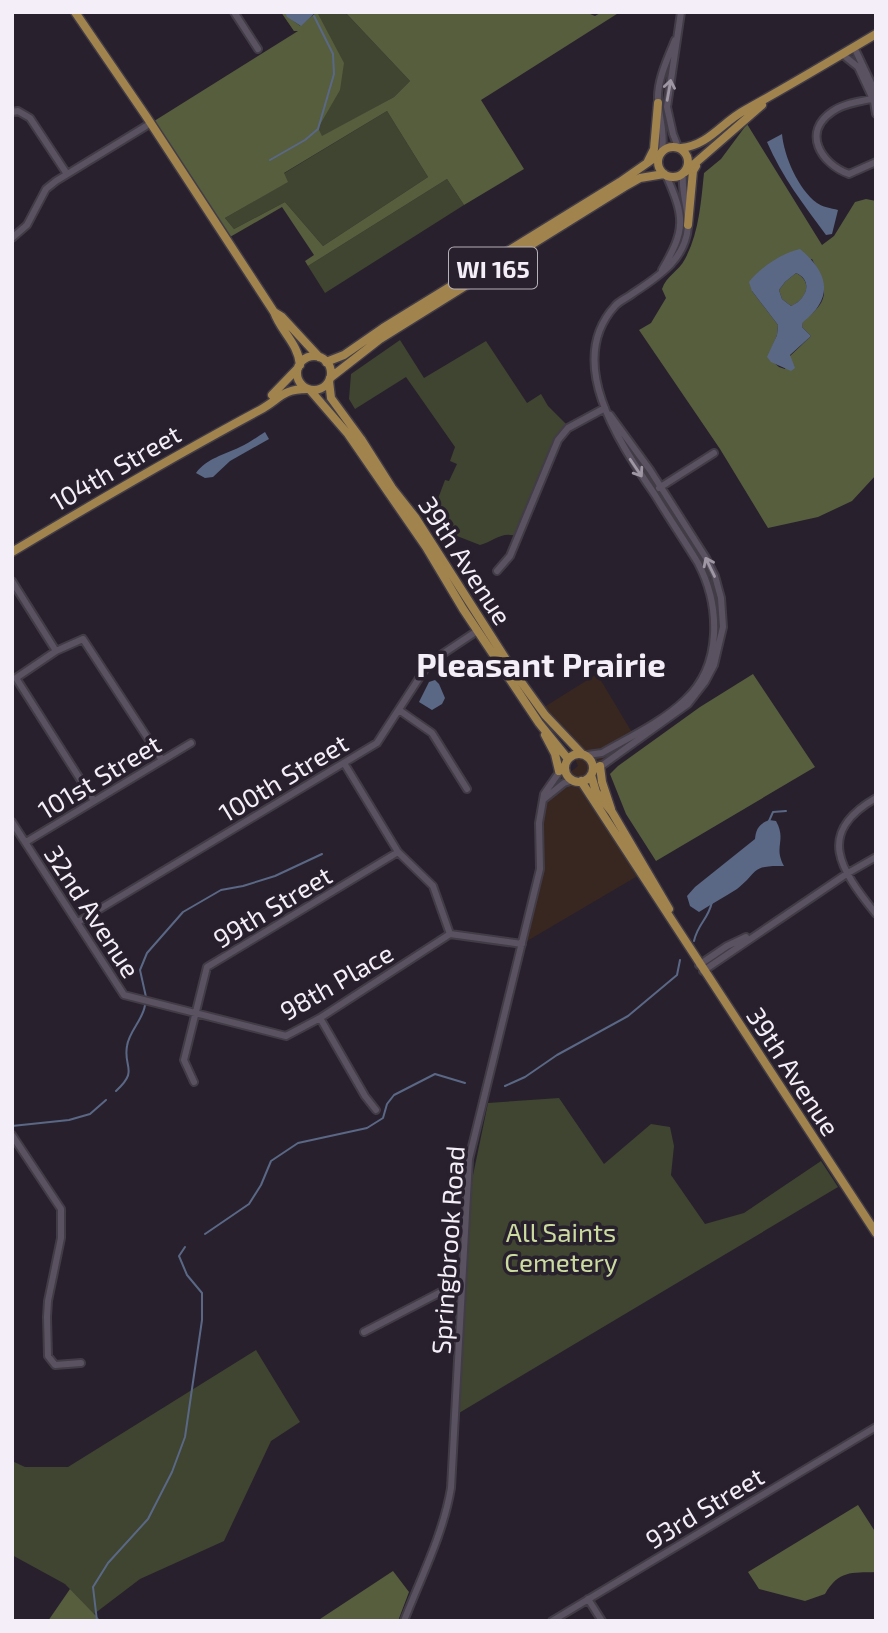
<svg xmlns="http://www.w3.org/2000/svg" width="888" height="1633" font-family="'Exo 2',sans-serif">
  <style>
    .commercial { fill: #382620 }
    .green { fill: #3f4530 }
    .forest { fill: #565e3e; fill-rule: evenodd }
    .water { fill: #5a6886; fill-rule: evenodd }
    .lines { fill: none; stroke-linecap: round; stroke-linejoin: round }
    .stream { stroke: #5a6886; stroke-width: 2 }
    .minor-casing { stroke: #423c47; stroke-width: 10 }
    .major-casing { stroke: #423c47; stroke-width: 11 }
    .minor { stroke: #5a5260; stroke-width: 6 }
    .major { stroke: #a0834d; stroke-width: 8 }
    .oneway { stroke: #9f98a4 }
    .labels { text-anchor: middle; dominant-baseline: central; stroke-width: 7; stroke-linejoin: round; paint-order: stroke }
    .shield { fill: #28202d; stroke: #b6b0ba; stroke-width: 2 }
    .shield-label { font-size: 24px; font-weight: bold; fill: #f3eef7 }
    .street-label { font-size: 26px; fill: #f3eef7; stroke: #28202d }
    .park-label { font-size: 26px; fill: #cbdba0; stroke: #28202d }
    .district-label { font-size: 33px; font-weight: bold; fill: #f3eef7; stroke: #28202d }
  </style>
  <rect width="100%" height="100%" fill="#28202d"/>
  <!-- commercial -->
  <path class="commercial" d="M597 674 633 734 589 774 588 784 597 808 641 874 522 944 537 886 540 813 556 783 578 766 571 750 552 730 541 709Z"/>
  <!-- green -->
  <path class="green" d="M281 12H285L288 17 314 16 316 12H345L410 81 394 97 313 142 301 30 294 31Z
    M387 111 428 177 323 246 285 202 234 229 225 218 287 182 283 174Z
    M447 179 464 205 325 293 308 266Z
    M400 340 424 378 486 341 527 403 541 394 548 406 569 427 562 433 518 537C503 530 494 541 480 545L457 536 442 539 432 523 433 512 445 480 449 481 457 464 450 461 455 447 406 377 355 409 349 399 351 374Z
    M559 1098 604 1164 651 1124 670 1127 674 1146 671 1175 705 1224 744 1213 821 1161 838 1187 459 1413 472 1180 488 1103Z
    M256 1350 300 1422 271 1441 224 1541 140 1579 94 1614 65 1584 12 1555V1461L25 1467H68Z"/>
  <!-- forest -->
  <path class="forest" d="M281 12H285L288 17 300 26 317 12 344 63 340 90 318 128 322 136 394 97 410 81 345 12H585L595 16 602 12H620L481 100 524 169 464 205 447 179 308 266 305 261 314 255 282 207 230 237 151 123 298 31H294ZM387 111 428 177 323 246 285 202 234 229 225 218 288 182 284 173Z
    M747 124 822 245 834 236 855 202 866 199 876 201V475L852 501 818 517 768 528 720 449 639 330 651 323 666 298 662 289C666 276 679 271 685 259 699 233 701 202 704 173L721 159ZM812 259C827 289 832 299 803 321L802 327 811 336 790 356 785 369 779 367 768 357 777 335 778 325 752 291Z
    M796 273C814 282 806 300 791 306L782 299 779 290 785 282Z
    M753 674 815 767 656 861 626 814 610 774 618 766 700 707Z
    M858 1505 876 1533V1572C851 1573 839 1570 825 1594L805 1601 759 1589 748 1572Z
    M393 1571 409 1592 398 1621H317Z
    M70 1589 101 1621H48Z"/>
  <!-- water -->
  <path class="water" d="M285 12H316L301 26 287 17Z
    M782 134C784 156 798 189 817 203 822 207 831 208 838 210L832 234 826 235C804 205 782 177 767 142Z
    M800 249C829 273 834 298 803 322L802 327 811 336 790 355 795 368 791 371 771 362 767 357 777 335 778 325 752 291 749 282C761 267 782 253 800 249ZM796 273C814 281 806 300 791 306L782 299 779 290 785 282Z
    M265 432 269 439 230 461 213 477 205 478 196 473C207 458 224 455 240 447 249 443 257 437 265 432Z
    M435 680 439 684 445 698 442 704 432 710 419 702 429 682Z
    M769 820 776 821C787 841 773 846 784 866 750 865 759 872 737 889 725 897 711 904 699 912L690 906 687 896 695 887 755 839C756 829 759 824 769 820Z"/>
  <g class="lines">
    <!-- stream -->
    <path class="stream" d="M270 160 305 140 318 129 334 74 333 54 314 16
      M769 821 773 812 786 811
      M694 941C698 923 708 920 712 902
      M146 997 140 970 147 953 183 912 221 890 243 886 275 876 322 854
      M505 1086 525 1077 557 1055 628 1016 677 975 680 960
      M116 1091C139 1070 123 1068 127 1046 129 1031 143 1020 145 1005
      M12 1126 69 1120 90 1114 106 1100
      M205 1234 249 1204 261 1185 271 1161 298 1143 367 1128 383 1118 387 1104 394 1095 435 1074 465 1083
      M97 1621 93 1587 108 1563 148 1519 172 1472 185 1437 202 1320V1293L187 1275 179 1256 185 1247"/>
    <!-- minor casing -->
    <g class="minor-casing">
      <path id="minor" d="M234 12 258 49
        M854 47 871 83 876 114
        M842 54 858 67 872 97
        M876 98C862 101 845 103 833 111 801 132 821 164 849 174L876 162
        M12 112 18 111 30 118 67 174
        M678 147 673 134 667 107 681 12
        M662 150C665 132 659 118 658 100 657 80 668 58 675 40
        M12 238 27 225 46 189 56 181 151 123
        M662 270C686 229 685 218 666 175
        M659 488 714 453
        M497 571 510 556 558 440 568 428 605 408
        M12 581 56 651
        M399 710 432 733 467 789
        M587 755 602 753C630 737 662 722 685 700 723 665 720 605 698 563 684 540 669 518 655 495 622 446 563 363 615 306 619 301 627 298 632 294 657 277 685 261 688 227 689 210 681 192 683 174
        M344 763 398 852 433 886 450 934 522 944
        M593 772 688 704 705 682 714 665 723 627 721 598 715 576 706 558 650 470 610 415
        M876 798C815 833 840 869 876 914
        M544 799 564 783 573 780
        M94 801 16 678 56 651 83 639 162 760
        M12 822 124 995 286 1036 320 1018 450 934
        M26 842 191 743
        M78 922 377 743 429 663 477 631
        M699 965 727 946 746 937
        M703 971 848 873 876 857
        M320 1018 365 1096 376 1110
        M194 1082 184 1060 207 967 398 852
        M12 1135 61 1209V1238L48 1301 47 1317 48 1356 55 1365 81 1363
        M364 1332 441 1292 462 1289
        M588 1599 602 1621
        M404 1621C421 1577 443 1535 451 1488L469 1159 540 869 539 823 544 794 567 761
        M552 1621 876 1427"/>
    </g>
    <!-- major casing -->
    <g class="major-casing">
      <path id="major" d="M75 12 146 116 274 312C281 332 298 343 300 365
        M658 162a15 15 0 1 1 30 0a15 15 0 1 1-30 0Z
        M681 148C709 145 721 123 745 110 789 86 832 60 876 34
        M648 161 654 149 658 103
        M685 172 762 105
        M688 225 693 171 696 166
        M274 312 282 317 319 357
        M297 373a17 17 0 1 1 34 0a17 17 0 1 1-34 0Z
        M326 362 344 355 383 328 620 182 660 154
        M330 378 380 339 624 187 640 178 664 174
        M329 381 331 398 361 439 392 488 415 517 514 672 545 715 582 754
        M310 390 348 434 426 547 463 609 539 723 568 759
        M272 395 298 368
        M12 552C94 503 176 455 260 410 280 399 282 389 307 389
        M545 735 555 754 559 771
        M565 768a14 14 0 1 1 28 0a14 14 0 1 1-28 0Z
        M600 766 602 782 611 809
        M591 775 596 792 612 812 669 909
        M581 781 876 1233"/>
    </g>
    <!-- minor -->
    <use href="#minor" class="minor"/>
    <!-- major -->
    <use href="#major" class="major"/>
  </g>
  <!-- one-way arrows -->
  <defs><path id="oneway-shaft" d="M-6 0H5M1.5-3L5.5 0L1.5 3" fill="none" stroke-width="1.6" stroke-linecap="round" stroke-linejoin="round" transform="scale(1.75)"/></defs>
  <g class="oneway">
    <use href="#oneway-shaft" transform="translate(669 90) rotate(-80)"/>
    <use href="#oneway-shaft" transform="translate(636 468) rotate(56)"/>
    <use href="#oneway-shaft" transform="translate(710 567) rotate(-116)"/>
  </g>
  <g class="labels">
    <!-- shield labels -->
    <rect class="shield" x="449" y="247.5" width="88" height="41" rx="5"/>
    <g class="shield-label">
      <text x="493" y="268">WI 165</text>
    </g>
    <!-- street labels -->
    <g class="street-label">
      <text transform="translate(115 467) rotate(-30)">104th Street</text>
      <text transform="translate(466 560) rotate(57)">39th Avenue</text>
      <text transform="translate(99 776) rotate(-31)">101st Street</text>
      <text transform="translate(283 777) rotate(-31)">100th Street</text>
      <text transform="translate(272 906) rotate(-31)">99th Street</text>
      <text transform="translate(93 911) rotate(57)">32nd Avenue</text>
      <text transform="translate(336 981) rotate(-30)">98th Place</text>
      <text transform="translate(794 1071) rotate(57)">39th Avenue</text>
      <text transform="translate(447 1250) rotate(-86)">Springbrook Road</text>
      <text transform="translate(704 1507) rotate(-31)">93rd Street</text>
    </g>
    <!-- park labels -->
    <g class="park-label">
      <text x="561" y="1231">All Saints<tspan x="561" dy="30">Cemetery</tspan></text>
    </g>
    <!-- district labels -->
    <g class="district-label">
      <text x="541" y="664">Pleasant Prairie</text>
    </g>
  </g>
  <!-- border -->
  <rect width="888" height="1633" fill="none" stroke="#f3eef7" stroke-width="28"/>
</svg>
